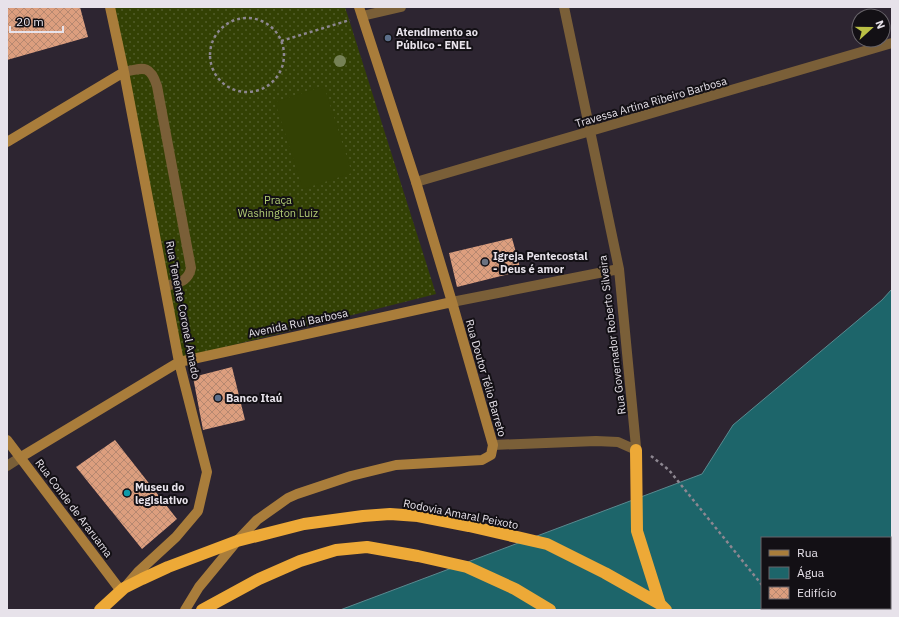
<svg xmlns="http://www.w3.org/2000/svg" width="899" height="617" font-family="'IBM Plex Sans',sans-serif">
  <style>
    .grass { fill: url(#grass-dots) }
    .garden { fill: #334104 }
    .water { fill: #1d656a; stroke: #5a8a90; fill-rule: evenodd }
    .building { fill: url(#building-cross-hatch) }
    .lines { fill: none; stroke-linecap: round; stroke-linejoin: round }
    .path { stroke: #8d8791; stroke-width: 2.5; stroke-dasharray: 3 3; stroke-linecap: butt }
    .lane { stroke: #7a5f38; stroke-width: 10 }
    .street { stroke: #7a5f38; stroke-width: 10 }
    .secondary { stroke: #a97d3b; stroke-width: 10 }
    .highway { stroke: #eda937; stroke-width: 12 }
    .tree { fill: #768156 }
    .service-dot { fill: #5c6f8a; stroke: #131015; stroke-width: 1.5 }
    .worship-dot { fill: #6b7280; stroke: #131015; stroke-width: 1.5 }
    .culture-dot { fill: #0f9aa8; stroke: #131015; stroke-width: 1.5 }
    .labels { text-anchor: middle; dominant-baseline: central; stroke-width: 4; stroke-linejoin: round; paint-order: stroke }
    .poi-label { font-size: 11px; font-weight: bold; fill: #e7e2ea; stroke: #131015; text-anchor: start }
    .street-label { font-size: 11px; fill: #e7e2ea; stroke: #131015 }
    .park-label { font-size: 11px; fill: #b2cc75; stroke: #131015 }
  </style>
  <defs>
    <pattern id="grass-dots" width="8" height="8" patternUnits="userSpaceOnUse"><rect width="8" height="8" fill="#334104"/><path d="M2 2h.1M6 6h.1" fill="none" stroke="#515c29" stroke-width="1.8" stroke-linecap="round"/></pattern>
    <pattern id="building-cross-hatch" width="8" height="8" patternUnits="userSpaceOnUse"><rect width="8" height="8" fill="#dc9e7e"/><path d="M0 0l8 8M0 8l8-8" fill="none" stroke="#b68870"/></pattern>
  </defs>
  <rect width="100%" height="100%" fill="#2d2531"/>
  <!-- grass -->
  <path class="grass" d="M112 7H345L436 294 182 358Z"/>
  <!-- garden -->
  <path class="garden" d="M324 86 352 173 303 189 275 102Z"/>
  <!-- water -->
  <path class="water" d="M892 289V610H340L702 474 733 425 882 300ZM762 538H890V608H762Z"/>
  <!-- building -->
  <path class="building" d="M7 7H80L88 37 7 60Z
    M512 238 521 271 457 287 449 253Z
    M232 367 245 420 203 430 193 377Z
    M115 440 177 519 142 549 76 467Z"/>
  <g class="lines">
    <!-- path -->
    <path class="path" d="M210 55a37 37 0 1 1 74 0a37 37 0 1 1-74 0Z
      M281 41 350 20
      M651 456 669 470 762 585
      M780 608 782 610"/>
    <!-- lane -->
    <path class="lane" d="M124 72C143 68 150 64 157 86L191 268C188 282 179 282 166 286"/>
    <!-- street -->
    <path class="street" d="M362 16 401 7
      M416 182 892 43
      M452 302 619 269
      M493 445 596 441 618 442 636 450V447L619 269 564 7
      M7 466 21 457"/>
    <!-- secondary -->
    <path class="secondary" d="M110 7 124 72 179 362 207 472 198 511 176 537 138 572 126 586
      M7 142 124 72
      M7 440 121 591
      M21 457 179 362 452 302
      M185 610 199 587 237 541 257 520 288 498 297 494 351 476 396 465 482 460 491 455 493 445 452 302 416 182 359 7"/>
    <!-- highway -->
    <path class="highway" d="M636 450 637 531 660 604
      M100 610 124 588 142 579 168 567 237 541 304 524 363 516 390 514 418 516 469 526 547 544 605 573 660 604 666 610
      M202 610 259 579 300 561 336 550 367 547 418 556 467 567 515 589 550 610"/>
  </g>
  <!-- trees -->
  <circle class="tree" cx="340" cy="61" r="6"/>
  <!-- markers -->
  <g class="service-dot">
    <circle cx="388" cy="38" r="4"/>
    <circle cx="218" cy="398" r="4"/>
  </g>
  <circle class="worship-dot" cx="485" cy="262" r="4"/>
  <circle class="culture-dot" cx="127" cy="493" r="4"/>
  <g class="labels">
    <!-- poi labels -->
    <g class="poi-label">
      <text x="396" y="32">Atendimento ao<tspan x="396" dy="13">Público - ENEL</tspan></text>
      <text x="493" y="256">Igreja Pentecostal<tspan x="493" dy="13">- Deus é amor</tspan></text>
      <text x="226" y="398">Banco Itaú</text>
      <text x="135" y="487">Museu do<tspan x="135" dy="13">legislativo</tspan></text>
    </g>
    <!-- street labels -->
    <g class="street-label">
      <text transform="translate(651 102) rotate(-16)">Travessa Artina Ribeiro Barbosa</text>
      <text transform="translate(183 310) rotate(79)">Rua Tenente Coronel Amado</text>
      <text transform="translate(298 323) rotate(-12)">Avenida Rui Barbosa</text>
      <text transform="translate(612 335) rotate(-97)">Rua Governador Roberto Silveira</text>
      <text transform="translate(486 378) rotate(74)">Rua Doutor Télio Barreto</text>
      <text transform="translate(74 508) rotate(53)">Rua Conde de Araruama</text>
      <text transform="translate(461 514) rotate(11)">Rodovia Amaral Peixoto</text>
    </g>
    <!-- park labels -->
    <g class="park-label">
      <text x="278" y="200">Praça<tspan x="278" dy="13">Washington Luiz</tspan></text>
    </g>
  </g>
  <!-- border -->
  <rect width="899" height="617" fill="none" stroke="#e7e2ea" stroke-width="16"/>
  <!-- legend -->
  <rect x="761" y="537" width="130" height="72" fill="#131015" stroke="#68646a"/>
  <rect x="769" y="550" width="20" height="6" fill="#a97d3b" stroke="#68646a"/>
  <text x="797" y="557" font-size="12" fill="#e7e2ea">Rua</text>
  <rect x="769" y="567" width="20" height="12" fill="#1d656a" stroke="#68646a"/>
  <text x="797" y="577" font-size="12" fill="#e7e2ea">Água</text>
  <rect x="769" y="587" width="20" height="12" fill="url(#building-cross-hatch)" stroke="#68646a"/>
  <text x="797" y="597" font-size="12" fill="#e7e2ea">Edifício</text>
  <!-- north arrow -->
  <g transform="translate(871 28) rotate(69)"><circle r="19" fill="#131015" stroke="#68646a"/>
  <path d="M0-3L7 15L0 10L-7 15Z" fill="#bbc045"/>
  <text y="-6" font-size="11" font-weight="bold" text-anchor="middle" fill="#e7e2ea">N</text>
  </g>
  <!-- scale -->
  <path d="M10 26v6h53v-6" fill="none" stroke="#e7e2ea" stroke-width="2"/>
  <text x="16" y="26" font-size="12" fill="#e7e2ea" stroke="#131015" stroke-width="3" paint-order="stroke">20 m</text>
</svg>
